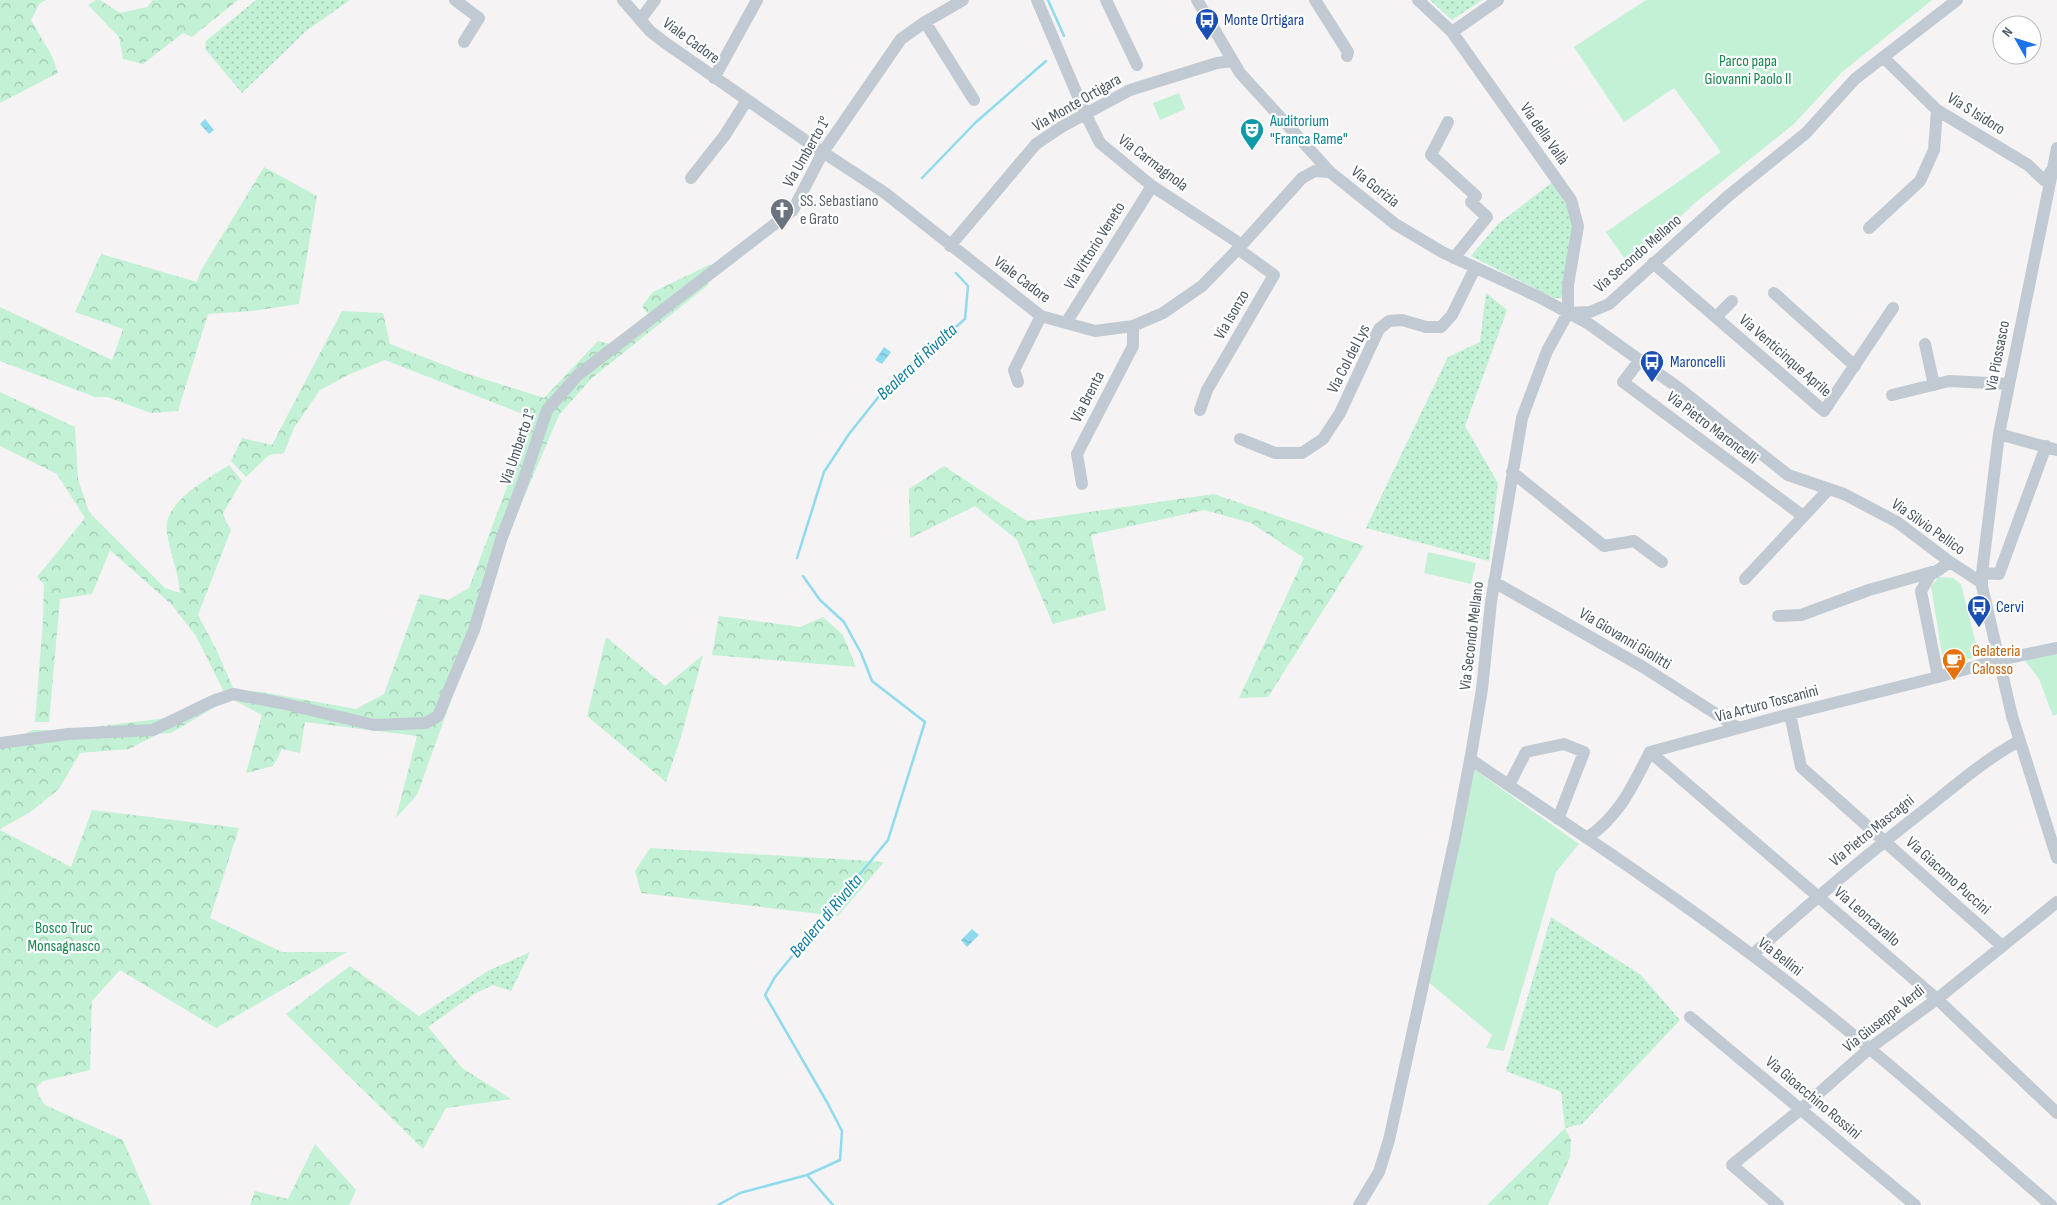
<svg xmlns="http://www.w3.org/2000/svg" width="2057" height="1205" font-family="'Sofia Sans Condensed',sans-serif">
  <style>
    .grass { fill: url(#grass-dots) }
    .forest { fill: url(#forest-crowns) }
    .park { fill: #c3f1d5 }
    .water { fill: url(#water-ripples) }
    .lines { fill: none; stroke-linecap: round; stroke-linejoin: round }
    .stream { stroke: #90daee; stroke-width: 2.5 }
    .minor { stroke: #c1cad2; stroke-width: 12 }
    .labels { text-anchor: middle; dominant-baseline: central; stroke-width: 4.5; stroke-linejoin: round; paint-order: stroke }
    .transit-label { font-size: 16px; fill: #164399; stroke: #fff; text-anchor: start }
    .street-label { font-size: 16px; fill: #4a5661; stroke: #fff }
    .park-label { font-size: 16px; fill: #17864f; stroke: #fff }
    .culture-label { font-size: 16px; fill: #0d838f; stroke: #fff; text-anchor: start }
    .worship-label { font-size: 16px; fill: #5b616d; stroke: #fff; text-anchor: start }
    .food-label { font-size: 16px; fill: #c56008; stroke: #fff; text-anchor: start }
    .water-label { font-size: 18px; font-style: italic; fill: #0c7c9b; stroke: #fff }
  </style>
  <defs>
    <pattern id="grass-dots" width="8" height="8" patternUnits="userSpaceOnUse" patternTransform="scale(1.25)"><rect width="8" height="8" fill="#c3f1d5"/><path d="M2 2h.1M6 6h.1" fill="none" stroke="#a0c6b0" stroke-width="1.8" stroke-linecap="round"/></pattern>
    <pattern id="forest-crowns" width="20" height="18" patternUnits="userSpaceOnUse" patternTransform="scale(1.25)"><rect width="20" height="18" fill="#c3f1d5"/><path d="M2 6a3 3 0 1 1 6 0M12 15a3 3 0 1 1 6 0" fill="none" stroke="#a0c6b0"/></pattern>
    <pattern id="water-ripples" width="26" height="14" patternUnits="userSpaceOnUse" patternTransform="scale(1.25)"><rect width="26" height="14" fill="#90daee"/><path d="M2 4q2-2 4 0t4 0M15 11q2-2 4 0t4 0" fill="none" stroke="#78b4c4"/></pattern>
  </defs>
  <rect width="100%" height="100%" fill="#f5f3f3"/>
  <!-- grass -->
  <path class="grass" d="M256 0H350L306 31 242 93 205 49 206 41Z
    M1430 0H1482L1452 20Z
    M1554 181 1569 203 1575 225 1563 298H1554L1471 256 1498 224Z
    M1486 293 1507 310 1465 426 1498 483 1489 561 1366 528 1448 357 1480 342Z
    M1551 917 1641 975 1680 1020 1582 1124 1565 1128 1561 1092 1506 1071Z
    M530 952 511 991 493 985 474 994 428 1027 419 1016 488 971Z"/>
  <!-- forest -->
  <path class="forest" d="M0 0H46L40 3 31 20 52 56 58 73 0 103Z
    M96 0H100L120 13 147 7 153 0H238L192 37 183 33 143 64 123 59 119 37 88 5Z
    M264 167 317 196 299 304 252 311 208 314 178 411 151 413 107 397H95L0 361V307L112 360 123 329 75 312 101 254 197 282 200 272Z
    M711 264 708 285 592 378 559 415 505 542 479 623 417 795 396 818 417 736 305 722 300 753 282 749 273 766 246 773 262 715 226 696 196 636 172 605 110 550 92 594 60 599 49 722H35L43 620 44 584 37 577 85 518 57 474 0 446V392L75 427 78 479 89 512 165 588 180 593C179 574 170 553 167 533 161 503 208 479 229 465L242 481 223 513 226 522 231 530 198 615 216 649 234 690 262 692 356 709 384 694 420 594 448 600 469 588 533 418 385 360 350 374 320 390 294 428 284 453 269 455 246 477 231 461 242 438 272 445 342 311 383 313 390 344 465 373 544 398 598 341 614 345 648 314 642 306 653 292Z
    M944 466 1027 521 1214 494 1364 546 1268 697 1239 698 1304 558 1251 523 1204 510 1091 535 1106 610 1053 624 1017 540 975 506 910 538 909 489Z
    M719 616 800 627 823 617 843 635 856 667 712 655Z
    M606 637 665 686 703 655 681 737 666 782 587 716Z
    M215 693 222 703 171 733 158 734 129 749 80 753 59 789 29 813 0 829V741L15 738 33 730H69L166 718Z
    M92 810 239 828 210 918 282 952H347L216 1028 120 970 92 1001 90 1070 43 1081 37 1087 39 1096 45 1105 123 1140 151 1205H0V830L71 867Z
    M650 848 855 860 884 862 838 916 641 893 635 871Z
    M350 966 419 1016 462 1068 511 1099 446 1108 423 1149 286 1014Z
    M1565 1128 1571 1140 1570 1157 1548 1205H1487Z
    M315 1144 356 1190 349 1205H250L255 1191 288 1199Z"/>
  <!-- park -->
  <path class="park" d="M1646 0H1932L1842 72 1794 124 1696 202 1629 265 1606 232 1721 152 1674 88 1624 122 1574 47Z
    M1179 93 1185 109 1160 120 1153 103Z
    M1428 552 1476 563 1471 584 1424 573Z
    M1939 577 1953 578 1961 584 1979 656 1944 667 1931 586Z
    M2057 651V714L2053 716 2039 679 2026 662 2027 657Z
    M1472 768 1579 844 1556 872 1504 1051 1486 1048 1492 1035 1427 981Z"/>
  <!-- water -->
  <path class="water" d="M205 119 214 130 209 134 200 124Z
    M884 347 891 352 882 364 875 360Z
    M972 929 979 935 967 947 961 940Z"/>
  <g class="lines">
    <!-- stream -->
    <path class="stream" d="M1048 0 1064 36
      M922 178 975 123 1046 61
      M797 558 824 472 849 434 884 390 965 319 968 286 956 273
      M807 1175 833 1205
      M718 1205 740 1193 807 1175 840 1160 842 1131 828 1104 765 995 775 977 888 840 925 722 872 681 861 653 844 622 820 600 803 576"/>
    <!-- minor -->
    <path class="minor" d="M455 0 479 18 464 42
      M623 0 650 31 664 42 812 145 885 193 1041 316 1095 331 1133 326 1163 313 1202 286 1238 249 1302 178 1315 171 1330 172
      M1037 0 1085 113 1100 143 1152 186 1242 245
      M1106 0 1137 65
      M1197 0 1240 73 1330 172 1395 224 1442 252 1539 297 1589 324 1680 389 1788 475 1844 494 1897 522 1950 562 1982 583
      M1315 0 1348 52 1347 56
      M640 20 655 0
      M925 22 974 100
      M1452 32 1498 0
      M1883 57 1937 110 2028 165 2045 181 2051 171
      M714 78 757 0
      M1448 122 1431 155 1476 196 1471 202 1487 217 1454 258
      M2057 148 1999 434 1982 573V586L2012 716 2057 858
      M691 178 725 135 747 100
      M1869 228 1920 181 1934 150 1937 110
      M950 246 1036 144 1063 126 1130 90 1217 63 1232 61
      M1653 263 1824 411 1893 308
      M1774 293 1855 366
      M1568 313 1590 312 1609 304 1727 197 1806 133 1855 79 1957 0
      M1716 317 1732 301
      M1066 323 1152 186
      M1925 344 1934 385
      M1640 360 1623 382 1803 516
      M1018 382 1014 370 1041 316
      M1892 395 1949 381 2009 384
      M1200 410 1207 390 1274 275 1238 249
      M1999 434 2057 450
      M1240 439 1275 453H1302L1323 439 1340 413 1379 329 1389 321 1402 320 1426 327H1441L1452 315 1475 268
      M1512 472 1604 546 1634 541 1662 562
      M1082 484 1077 454 1133 346V326
      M1982 573 1999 574 2046 446
      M1745 579 1829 489
      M1494 582 1643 667 1738 728
      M1778 616 1801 615 1869 590 1932 572
      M1938 677 1921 591 1932 572 1934 573 1950 562
      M1790 714 1801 767 2002 946
      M0 743 68 734 153 730 211 702 233 694 281 703 374 725 426 723 438 716 474 630 501 540 523 482 547 410 578 375 793 210 823 152 901 39 925 22 963 0
      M1650 752 1937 999 2057 1113
      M1470 759C1564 823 1661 886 1752 955 1856 1033 1953 1120 2051 1205
      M1509 785 1526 752 1564 744 1584 752 1558 819
      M1587 838C1620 815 1632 787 1650 752L1790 714 1938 677 1998 660 2057 648
      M1752 955C1809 904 1866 855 1927 808 1957 784 1986 759 2019 741
      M1690 1017 1915 1205
      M1359 1205 1379 1172 1389 1140 1456 834 1471 755 1482 689 1491 602 1522 418 1547 351 1568 313V285L1578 226 1571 200 1452 32 1418 0
      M1778 1205 1732 1165 1801 1109 1870 1048 1937 999 2057 902"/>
  </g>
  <!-- icons -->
  <defs>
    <g id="bus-pin" transform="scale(1.25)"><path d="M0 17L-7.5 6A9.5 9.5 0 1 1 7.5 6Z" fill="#1a4fb4" stroke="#fff"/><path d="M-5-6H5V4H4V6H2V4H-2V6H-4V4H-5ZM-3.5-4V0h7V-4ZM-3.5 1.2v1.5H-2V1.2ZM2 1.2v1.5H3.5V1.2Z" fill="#fff"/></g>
    <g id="theatre-pin" transform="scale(1.25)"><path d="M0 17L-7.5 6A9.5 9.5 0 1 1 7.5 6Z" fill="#0f9aa8" stroke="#fff"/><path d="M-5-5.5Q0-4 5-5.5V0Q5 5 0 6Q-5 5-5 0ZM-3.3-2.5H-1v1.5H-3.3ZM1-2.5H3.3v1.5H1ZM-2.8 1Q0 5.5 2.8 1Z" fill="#fff"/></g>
    <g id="church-pin" transform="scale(1.25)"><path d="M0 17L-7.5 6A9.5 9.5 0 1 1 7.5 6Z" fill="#6b7280" stroke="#fff"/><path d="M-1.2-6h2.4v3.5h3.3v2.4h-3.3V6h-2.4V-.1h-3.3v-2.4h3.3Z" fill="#fff"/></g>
    <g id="cafe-pin" transform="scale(1.25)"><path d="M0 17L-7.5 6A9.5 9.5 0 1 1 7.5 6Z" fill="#e8710a" stroke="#fff"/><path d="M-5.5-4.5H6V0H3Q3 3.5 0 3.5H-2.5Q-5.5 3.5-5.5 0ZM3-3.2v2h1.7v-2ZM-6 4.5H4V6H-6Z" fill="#fff"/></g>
  </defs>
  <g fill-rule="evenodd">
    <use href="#bus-pin" x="1207" y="20"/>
    <use href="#theatre-pin" x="1252" y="130"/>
    <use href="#church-pin" x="782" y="210"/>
    <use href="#bus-pin" x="1652" y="362"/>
    <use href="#bus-pin" x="1979" y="607"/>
    <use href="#cafe-pin" x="1954" y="660"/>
  </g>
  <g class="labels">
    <!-- transit labels -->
    <g class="transit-label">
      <text x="1224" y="20">Monte Ortigara</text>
      <text x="1670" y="362">Maroncelli</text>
      <text x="1996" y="607">Cervi</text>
    </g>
    <!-- street labels -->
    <g class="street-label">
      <text transform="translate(691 41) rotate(36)">Viale Cadore</text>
      <text transform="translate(1077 103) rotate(-30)">Via Monte Ortigara</text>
      <text transform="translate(1976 114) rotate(32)">Via S Isidoro</text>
      <text transform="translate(1544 134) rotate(55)">Via della Vallà</text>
      <text transform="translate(807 152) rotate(-60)">Via Umberto 1°</text>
      <text transform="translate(1153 163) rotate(37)">Via Carmagnola</text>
      <text transform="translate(1375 187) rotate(38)">Via Gorizia</text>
      <text transform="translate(1095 246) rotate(-58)">Via Vittorio Veneto</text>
      <text transform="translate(1638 254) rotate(-41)">Via Secondo Mellano</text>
      <text transform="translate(1022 280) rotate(37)">Viale Cadore</text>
      <text transform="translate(1232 315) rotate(-60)">Via Isonzo</text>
      <text transform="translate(1785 356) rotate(41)">Via Venticinque Aprile</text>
      <text transform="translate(1998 356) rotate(-79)">Via Piossasco</text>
      <text transform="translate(1349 359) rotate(-63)">Via Col del Lys</text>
      <text transform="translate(1088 397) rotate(-63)">Via Brenta</text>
      <text transform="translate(1712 428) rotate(37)">Via Pietro Maroncelli</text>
      <text transform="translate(518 447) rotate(-71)">Via Umberto 1°</text>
      <text transform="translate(1928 527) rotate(35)">Via Silvio Pellico</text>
      <text transform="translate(1472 636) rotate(-83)">Via Secondo Mellano</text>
      <text transform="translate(1625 639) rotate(31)">Via Giovanni Giolitti</text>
      <text transform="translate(1767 704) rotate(-15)">Via Arturo Toscanini</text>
      <text transform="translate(1872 831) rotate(-39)">Via Pietro Mascagni</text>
      <text transform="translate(1948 876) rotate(42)">Via Giacomo Puccini</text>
      <text transform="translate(1867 917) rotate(41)">Via Leoncavallo</text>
      <text transform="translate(1780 957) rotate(38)">Via Bellini</text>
      <text transform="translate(1884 1019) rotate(-38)">Via Giuseppe Verdi</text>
      <text transform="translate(1813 1098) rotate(40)">Via Gioacchino Rossini</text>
    </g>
    <!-- park labels -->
    <g class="park-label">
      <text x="1748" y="61">Parco papa<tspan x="1748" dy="18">Giovanni Paolo II</tspan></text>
      <text x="64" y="928">Bosco Truc<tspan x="64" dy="18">Monsagnasco</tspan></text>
    </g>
    <!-- culture labels -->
    <g class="culture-label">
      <text x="1270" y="121">Auditorium<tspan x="1270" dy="18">"Franca Rame"</tspan></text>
    </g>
    <!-- worship labels -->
    <g class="worship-label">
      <text x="800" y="201">SS. Sebastiano<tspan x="800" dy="18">e Grato</tspan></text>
    </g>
    <!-- food labels -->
    <g class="food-label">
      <text x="1972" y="651">Gelateria<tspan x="1972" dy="18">Calosso</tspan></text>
    </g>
    <!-- water labels -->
    <g class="water-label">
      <text transform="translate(917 362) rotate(-43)">Bealera di Rivalta</text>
      <text transform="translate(826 916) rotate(-50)">Bealera di Rivalta</text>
    </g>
  </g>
  <!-- north arrow -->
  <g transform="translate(2017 40) rotate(309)"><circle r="24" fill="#ffffff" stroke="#b7bbc0"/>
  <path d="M0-4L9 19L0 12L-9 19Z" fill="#1a73e8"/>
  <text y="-8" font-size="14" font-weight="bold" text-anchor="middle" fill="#4a5661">N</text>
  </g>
</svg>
